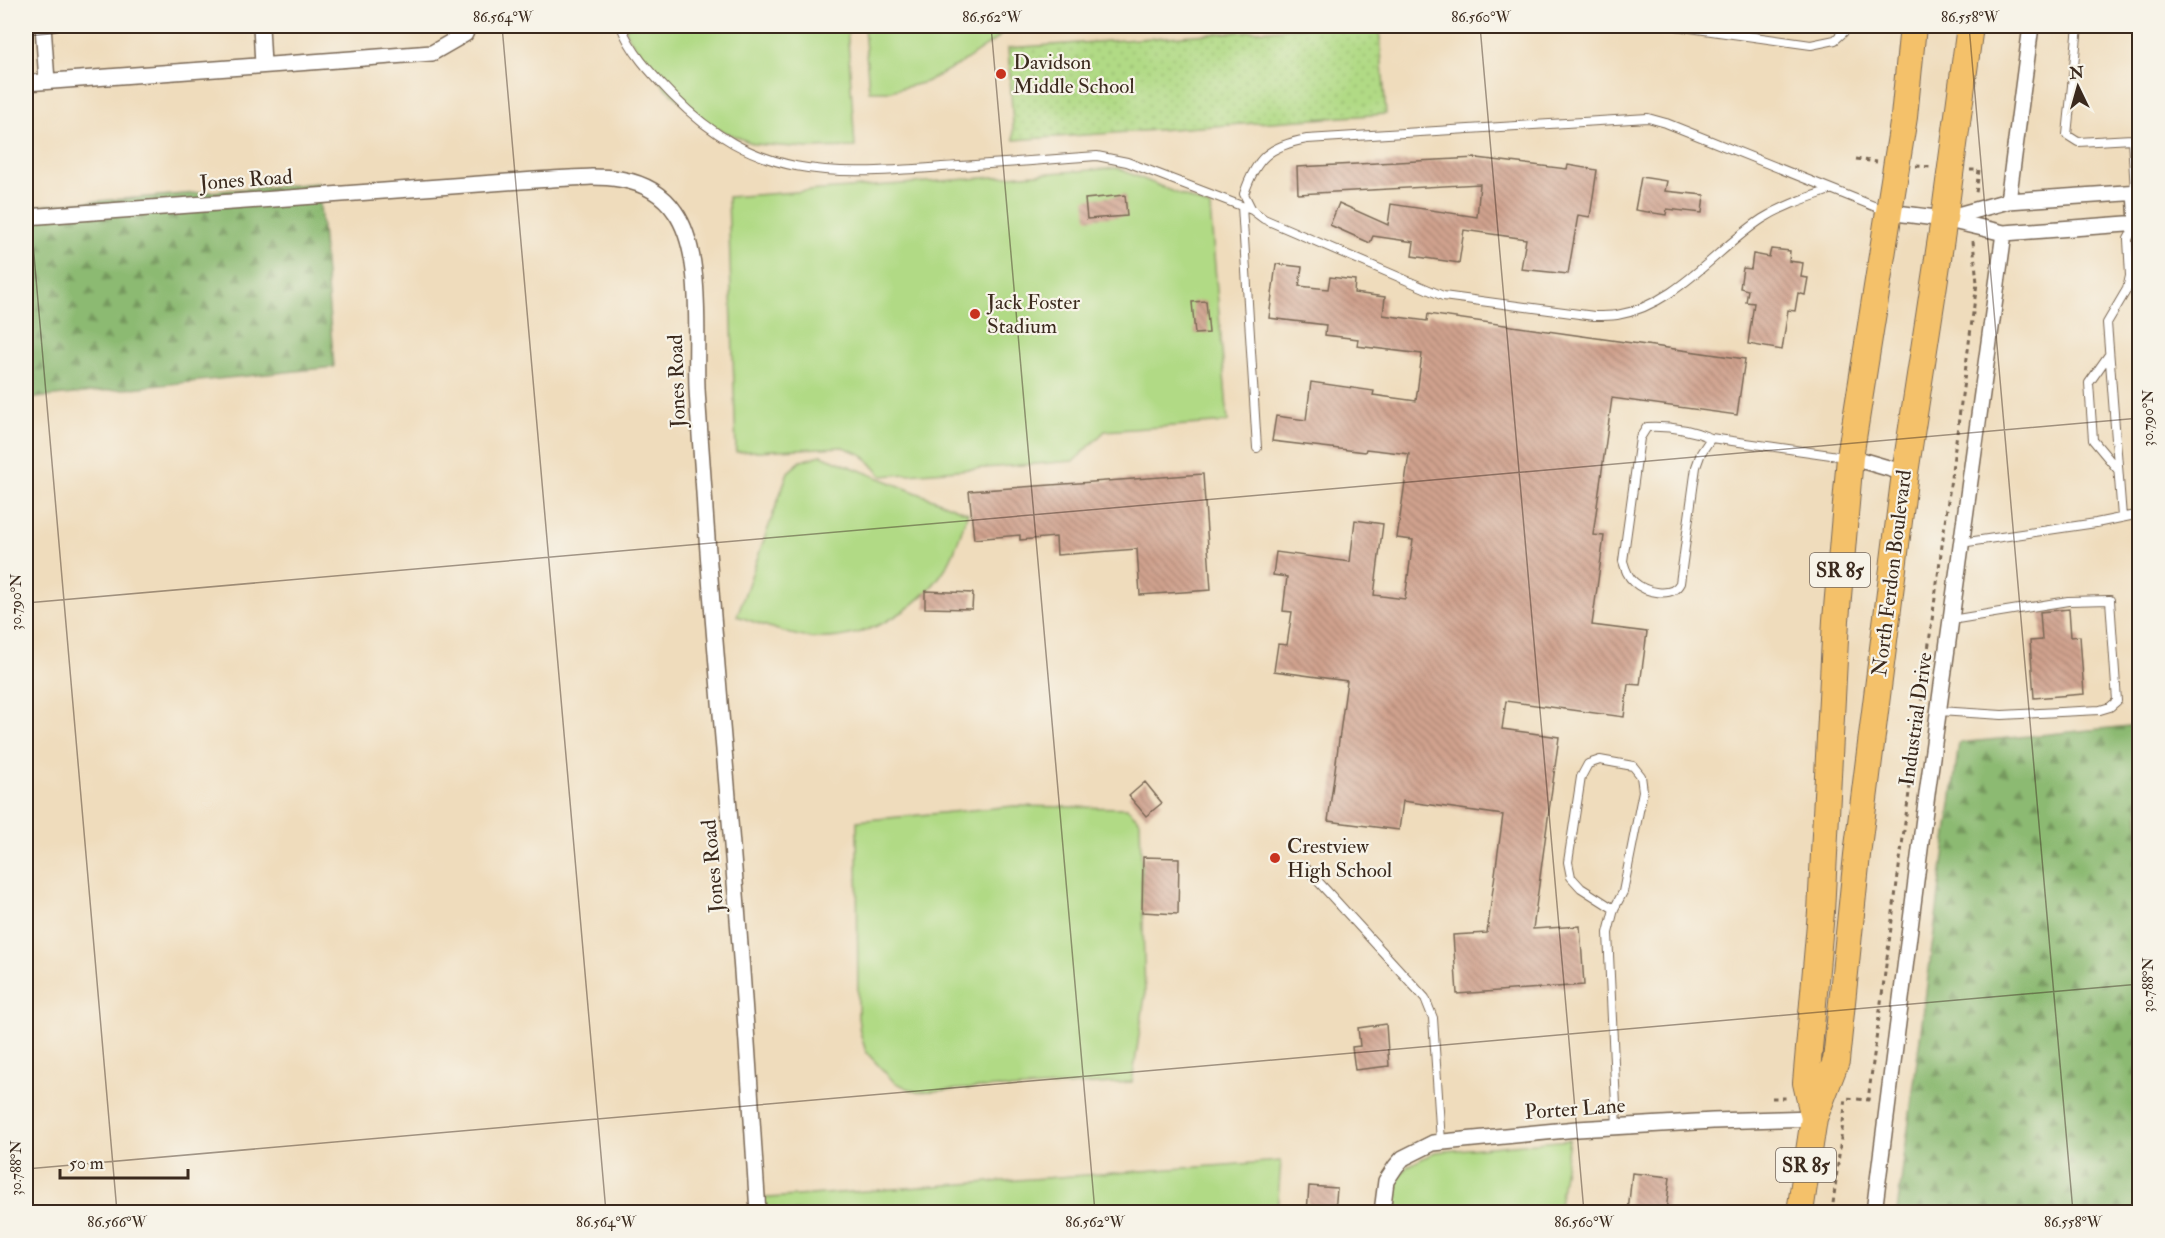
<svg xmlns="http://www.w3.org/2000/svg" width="2165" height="1238" font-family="'IM FELL Double Pica',serif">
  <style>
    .grass { fill: #b1da85; stroke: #768252; stroke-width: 1.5 }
    .forest { fill: url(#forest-firs); stroke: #647248; stroke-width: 1.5 }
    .park { fill: url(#park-dots); stroke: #768252; stroke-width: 1.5 }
    .building { fill: url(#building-back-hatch) }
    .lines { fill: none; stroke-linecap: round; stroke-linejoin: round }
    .lane-casing { stroke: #7a6855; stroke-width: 10 }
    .street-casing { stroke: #7a6855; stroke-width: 18 }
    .primary-casing { stroke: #7a6855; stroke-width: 28 }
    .path { stroke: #7a6855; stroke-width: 3; stroke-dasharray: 4.5 4.5; stroke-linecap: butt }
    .lane { stroke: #fff; stroke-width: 8 }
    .street { stroke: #fff; stroke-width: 15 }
    .primary { stroke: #f4c16b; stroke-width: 26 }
    .ticks { fill: none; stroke: #3b2a1e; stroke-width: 1.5; stroke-opacity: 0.45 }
    .poi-dot { fill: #c8321e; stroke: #f7f3e8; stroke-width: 2 }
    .labels { text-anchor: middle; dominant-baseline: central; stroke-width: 4.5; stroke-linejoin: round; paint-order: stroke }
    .shield { fill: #f7f3e8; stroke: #73665b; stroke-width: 1.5 }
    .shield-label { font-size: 20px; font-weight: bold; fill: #3b2a1e }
    .poi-label { font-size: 21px; fill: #3b2a1e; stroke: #f7f3e8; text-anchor: start }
    .street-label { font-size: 21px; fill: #3b2a1e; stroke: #f7f3e8 }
    .neatline { fill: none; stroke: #3b2a1e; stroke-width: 2 }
    .ticks-label { font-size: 15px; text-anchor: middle; fill: #3b2a1e }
  </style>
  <defs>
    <pattern id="forest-firs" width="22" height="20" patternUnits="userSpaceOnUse" patternTransform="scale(1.5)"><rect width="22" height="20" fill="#8cba72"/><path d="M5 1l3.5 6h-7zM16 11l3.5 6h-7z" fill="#74975d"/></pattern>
    <pattern id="park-dots" width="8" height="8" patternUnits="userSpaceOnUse" patternTransform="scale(1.5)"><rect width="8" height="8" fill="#b1da85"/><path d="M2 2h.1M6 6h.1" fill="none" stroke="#99bb72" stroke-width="1.8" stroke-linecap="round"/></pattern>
    <pattern id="building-back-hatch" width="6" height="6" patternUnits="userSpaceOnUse" patternTransform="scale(1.5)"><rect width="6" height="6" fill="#d0a28e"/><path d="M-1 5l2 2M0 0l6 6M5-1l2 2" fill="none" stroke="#aa8473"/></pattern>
  </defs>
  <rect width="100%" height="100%" fill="#f7f3e8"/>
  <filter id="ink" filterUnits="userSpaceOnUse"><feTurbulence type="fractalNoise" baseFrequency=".0167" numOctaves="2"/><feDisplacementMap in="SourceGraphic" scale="12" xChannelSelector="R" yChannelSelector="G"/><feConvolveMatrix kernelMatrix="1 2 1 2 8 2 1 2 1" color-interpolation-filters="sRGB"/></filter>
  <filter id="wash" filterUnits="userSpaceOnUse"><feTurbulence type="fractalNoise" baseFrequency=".008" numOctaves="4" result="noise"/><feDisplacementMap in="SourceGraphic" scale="24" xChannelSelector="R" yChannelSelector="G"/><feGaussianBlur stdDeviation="1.35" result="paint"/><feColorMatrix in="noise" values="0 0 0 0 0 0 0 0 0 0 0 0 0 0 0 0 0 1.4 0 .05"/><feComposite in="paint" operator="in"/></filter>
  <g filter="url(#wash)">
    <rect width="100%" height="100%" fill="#efdcbc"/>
    <!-- grass -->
    <path class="grass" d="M625 26H847L855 147 808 148 754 144 710 126 666 89 628 37Z
      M864 26H1005L998 38 961 63 926 82 890 91H869Z
      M1117 168 1210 207 1228 422 1105 431 1074 461 882 476 863 455 843 447 736 452 728 197Z
      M821 455 968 513C961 529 957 549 948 564 919 613 856 647 799 636 778 631 757 623 737 616L788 472 801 461Z
      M1014 806 1127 808 1140 821 1145 996 1132 1082 1009 1089 1000 1087 916 1092 894 1082 866 1052 860 1032 858 1017 857 821Z
      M1569 1140 1558 1212H1390L1394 1185 1402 1173 1408 1166 1435 1152Z
      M1281 1161 1277 1212H754L755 1199Z"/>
    <!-- forest -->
    <path class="forest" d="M318 183 334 367 26 399V207Z
      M2139 725V1212H1897L1959 743Z"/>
    <!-- park -->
    <path class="park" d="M1325 26H1379L1386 114 1014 140 1008 48Z"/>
    <g id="blocks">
      <!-- building -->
      <path class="building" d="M1477 158 1567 169 1568 165 1597 170 1590 217 1578 215 1568 274 1521 269 1526 239 1464 230 1459 263 1412 256 1414 242 1373 236 1370 243 1330 225 1339 203 1388 225 1391 204 1477 217 1480 184 1298 194 1297 167Z
        M1641 177 1667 181 1665 191 1704 195 1702 213 1667 209 1666 215 1635 210Z
        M1125 195 1127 216 1087 219 1085 199Z
        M1771 249 1790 251 1789 261 1803 263 1801 277 1808 278 1805 295 1798 293 1795 311 1788 310 1782 350 1748 344 1754 303 1746 302 1748 290 1740 288 1743 268 1751 269 1753 254 1769 257Z
        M1276 264 1302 267 1299 286 1328 289 1330 277 1355 280 1354 293 1385 297 1383 315 1427 321 1428 314 1745 359 1737 415 1612 398 1593 535 1604 536 1592 625 1647 632 1640 685 1628 684 1624 717 1506 701 1502 729 1559 737 1533 929 1580 926 1584 985 1457 994 1453 935 1487 933 1503 815 1403 801 1399 830 1328 821 1347 681 1274 671 1278 644 1287 645 1292 612 1283 611 1287 577 1273 575 1276 552 1350 562 1355 520 1383 524 1374 595 1405 599 1413 540 1397 538 1409 454 1366 449 1365 452 1272 441 1276 416 1306 420 1311 382 1374 391 1373 395 1416 401 1422 354 1357 346 1358 339 1325 335 1326 325 1269 318Z
        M1206 301 1209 333 1195 334 1192 302Z
        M1203 474 1211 590 1140 595 1137 549 1057 555 1056 537 1020 540V535L974 539 969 491Z
        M925 591 973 593 972 609 925 608Z
        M2069 609 2071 637 2080 636 2084 694 2034 698 2030 641 2042 640 2040 612Z
        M1145 782 1162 803 1146 816 1129 796Z
        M1143 857 1179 858 1178 914 1142 912Z
        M1386 1024 1389 1066 1355 1070 1352 1047 1360 1046 1358 1028Z
        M1632 1173 1670 1177 1666 1212H1628Z
        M1309 1186 1337 1188 1335 1212H1307Z"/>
    </g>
  </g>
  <g filter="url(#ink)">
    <use href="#blocks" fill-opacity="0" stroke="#7a6855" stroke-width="1.5"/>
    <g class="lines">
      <!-- lane casing -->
      <g class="lane-casing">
        <path id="lane" d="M621 26C631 53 652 74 672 95 756 181 831 175 942 167 993 164 1045 160 1097 156L1127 162 1252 210
          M1676 26 1811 45 1835 40 1847 29V26
          M2078 26 2067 135 2078 142 2132 139
          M1830 190C1807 198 1784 205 1762 219 1715 250 1676 305 1617 315 1609 316 1601 316 1594 316L1443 296 1264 219 1252 210 1244 194C1256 158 1269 146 1307 139L1648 118 1666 123 1886 211
          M2135 192 2132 139 2140 138
          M1242 206 1257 448
          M2130 276 2140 275
          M2108 356 2089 383 2093 440 2118 470
          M1711 438 1701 453 1696 467 1680 583C1672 599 1645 592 1634 582 1627 576 1625 568 1623 561L1640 438 1647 427C1668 426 1692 430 1711 438L1845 457
          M2122 517 2107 323 2127 289 2130 276 2128 239 2137 223
          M1961 543 2096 523 2140 514
          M1939 711 2002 715 2100 710 2110 707 2117 701 2110 600 2068 601 1951 620
          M1304 866 1425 998 1433 1018 1441 1142
          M1614 909 1581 888 1571 877 1568 862 1581 777 1588 764 1600 760 1633 766 1641 776 1643 791 1623 892 1614 909 1608 933 1617 1127"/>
      </g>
      <!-- street casing -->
      <g class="street-casing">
        <path id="street" d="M43 26 47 81
          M261 26 263 65
          M26 83 432 53 465 34 468 26
          M2135 192 2137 223
          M2008 201 2031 26
          M1888 212 1944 219 2004 233 2140 223
          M26 217 535 180C582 178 644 166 675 212 704 253 695 337 697 388 699 429 703 469 705 510 715 655 729 800 740 945 747 1034 752 1123 758 1212
          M1947 218 2008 201 2140 192
          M1850 457 1905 473
          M1382 1212 1386 1181 1396 1166 1403 1158 1433 1143 1577 1129 1713 1121 1814 1118
          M1874 1212 1927 794 2004 233"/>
      </g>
      <!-- primary casing -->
      <g class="primary-casing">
        <path id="primary" d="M1814 1118 1806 1083 1821 912 1836 620 1850 457 1904 117 1913 26
          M1800 1212 1814 1118 1836 1061 1857 855 1905 473 1944 219 1970 26"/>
      </g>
      <!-- path -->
      <path class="path" d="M1856 159 1877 162
        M1916 166 1931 167
        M1970 170H1979L1976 193
        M1772 1098H1790
        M1832 1212 1846 1098 1868 1100 1977 283 1973 241"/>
      <!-- lane -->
      <use href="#lane" class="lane"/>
      <!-- street -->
      <use href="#street" class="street"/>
      <!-- primary -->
      <use href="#primary" class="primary"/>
    </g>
  </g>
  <!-- ticks -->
  <path class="ticks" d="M502 26 606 1212M991 26 1095 1212M1480 26 1584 1212M1969 26 2073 1212M26 36 147 26M26 163 117 1212M26 603 2140 418M26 1169 2140 984"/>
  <!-- markers -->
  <g class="poi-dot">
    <circle cx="1001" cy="74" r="6"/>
    <circle cx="975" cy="314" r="6"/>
    <circle cx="1275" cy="858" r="6"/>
  </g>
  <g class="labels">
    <!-- shield labels -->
    <g class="shield">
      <rect x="1810" y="553" width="60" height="34" rx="4.5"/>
      <rect x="1776" y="1148" width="60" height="34" rx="4.5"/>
    </g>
    <g class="shield-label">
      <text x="1840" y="570">SR 85</text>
      <text x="1806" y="1165">SR 85</text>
    </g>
    <!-- poi labels -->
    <g class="poi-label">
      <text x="1013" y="62">Davidson<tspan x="1013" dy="24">Middle School</tspan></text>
      <text x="987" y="302">Jack Foster<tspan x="987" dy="24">Stadium</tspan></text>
      <text x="1287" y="846">Crestview<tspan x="1287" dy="24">High School</tspan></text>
    </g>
    <!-- street labels -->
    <g class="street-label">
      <text transform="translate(246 180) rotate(-4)">Jones Road</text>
      <text transform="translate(677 381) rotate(-92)">Jones Road</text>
      <text transform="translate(1892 573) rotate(-83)">North Ferdon Boulevard</text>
      <text transform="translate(1916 719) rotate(-82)">Industrial Drive</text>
      <text transform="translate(713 866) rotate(-95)">Jones Road</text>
      <text transform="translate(1575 1109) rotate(-4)">Porter Lane</text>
    </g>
  </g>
  <!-- margin -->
  <rect width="2165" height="1238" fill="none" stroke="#f7f3e8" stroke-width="66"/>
  <!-- north arrow -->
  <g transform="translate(2078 87) rotate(355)" stroke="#f7f3e8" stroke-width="4.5" paint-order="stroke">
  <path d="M0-4.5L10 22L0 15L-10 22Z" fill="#3b2a1e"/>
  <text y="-9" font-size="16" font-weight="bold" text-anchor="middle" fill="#3b2a1e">N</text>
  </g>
  <!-- scale -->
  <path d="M60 1169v9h128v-9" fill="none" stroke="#3b2a1e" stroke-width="3"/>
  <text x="69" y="1169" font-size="18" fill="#3b2a1e" stroke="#f7f3e8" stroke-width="4.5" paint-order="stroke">50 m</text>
  <rect x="33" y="33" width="2099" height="1172" class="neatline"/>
  <g class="ticks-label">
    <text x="503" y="22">86.564°W</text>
    <text x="992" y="22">86.562°W</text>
    <text x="1481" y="22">86.560°W</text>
    <text x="1970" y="22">86.558°W</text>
    <text transform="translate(2148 418) rotate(-90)" y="5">30.790°N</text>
    <text transform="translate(16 602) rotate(-90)" y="5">30.790°N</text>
    <text transform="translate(2148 985) rotate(-90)" y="5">30.788°N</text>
    <text transform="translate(16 1168) rotate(-90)" y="5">30.788°N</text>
    <text x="117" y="1227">86.566°W</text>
    <text x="606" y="1227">86.564°W</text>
    <text x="1095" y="1227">86.562°W</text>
    <text x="1584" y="1227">86.560°W</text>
    <text x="2073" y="1227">86.558°W</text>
  </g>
</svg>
